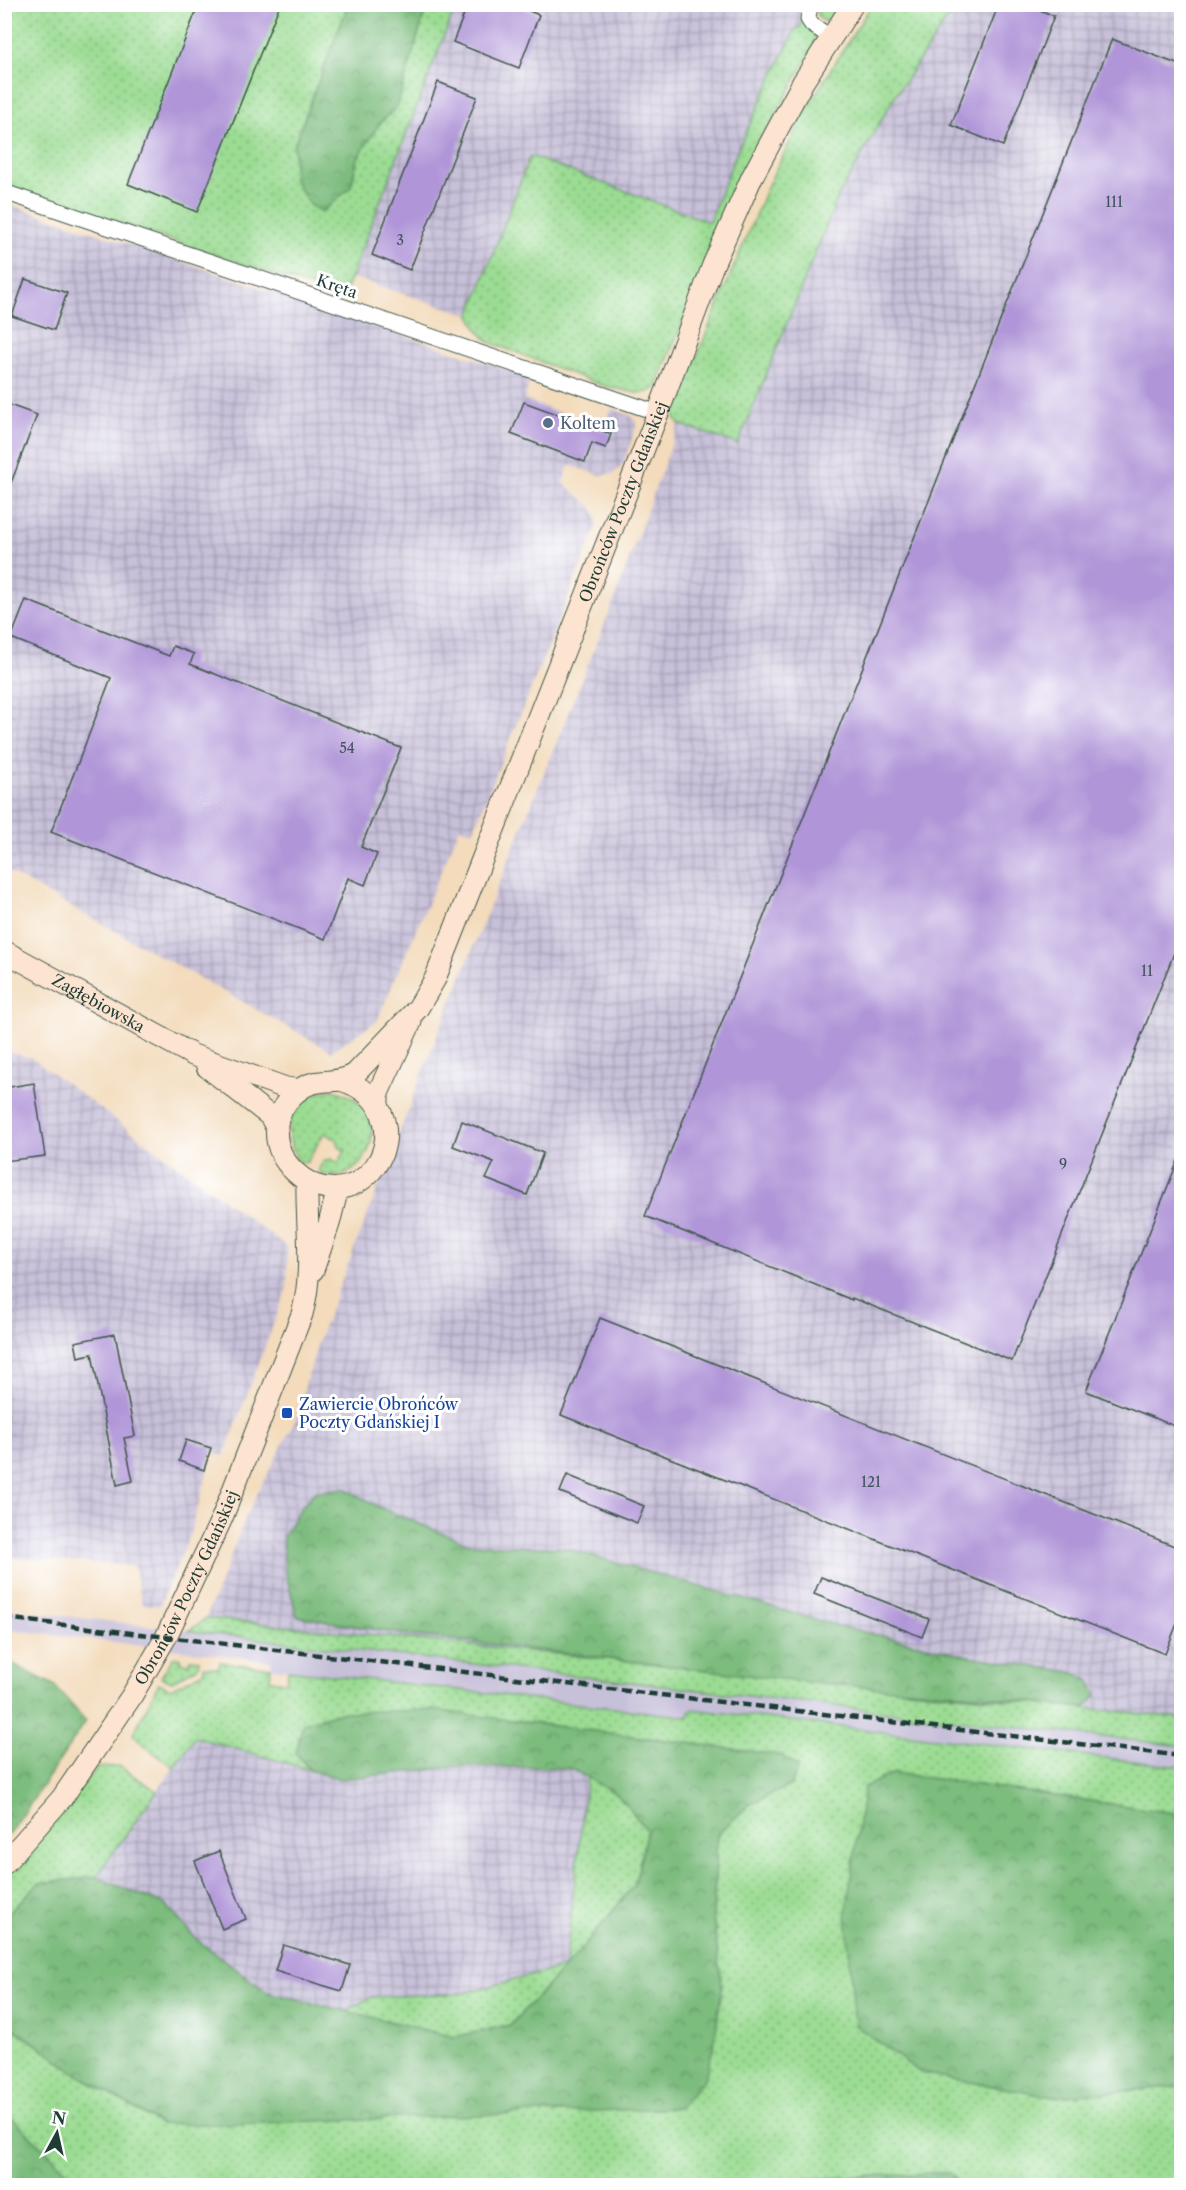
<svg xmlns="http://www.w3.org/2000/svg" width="1186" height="2190" font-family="'Libre Caslon Text',serif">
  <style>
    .industrial { fill: url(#industrial-grid) }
    .railway { fill: #c7c0d9 }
    .grass { fill: url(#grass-dots); stroke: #5d8c64; stroke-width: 1.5 }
    .forest { fill: url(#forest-crowns); stroke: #4e7c58; stroke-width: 1.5 }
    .building { fill: #b096d8 }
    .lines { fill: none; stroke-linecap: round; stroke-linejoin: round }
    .street-casing { stroke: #3f5548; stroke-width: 17 }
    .secondary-casing { stroke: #3f5548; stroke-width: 23 }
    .street { stroke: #fff; stroke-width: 15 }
    .secondary { stroke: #fde4d1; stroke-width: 21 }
    .rail { stroke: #1f3d34; stroke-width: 4.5; stroke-dasharray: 9 4.5; stroke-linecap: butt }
    .service-dot { fill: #5c6f8a; stroke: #fff; stroke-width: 2 }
    .transit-dot { fill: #1a4fb4; stroke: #fff; stroke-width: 2 }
    .labels { text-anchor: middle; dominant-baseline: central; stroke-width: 6; stroke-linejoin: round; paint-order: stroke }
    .number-label { font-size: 14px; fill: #43535d }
    .street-label { font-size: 16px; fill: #1f3d34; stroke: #fff }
    .service-label { font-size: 16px; fill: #4e5e75; stroke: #fff; text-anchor: start }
    .transit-label { font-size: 16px; fill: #164399; stroke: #fff; text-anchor: start }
  </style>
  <defs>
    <pattern id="industrial-grid" width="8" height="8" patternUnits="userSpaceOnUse" patternTransform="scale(1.5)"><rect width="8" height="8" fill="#c7c0d9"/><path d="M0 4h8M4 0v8" fill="none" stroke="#a19db1"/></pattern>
    <pattern id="grass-dots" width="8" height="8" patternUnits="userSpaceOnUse" patternTransform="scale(1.5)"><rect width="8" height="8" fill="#9bdc93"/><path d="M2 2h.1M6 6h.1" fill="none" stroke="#7eb479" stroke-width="1.8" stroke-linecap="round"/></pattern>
    <pattern id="forest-crowns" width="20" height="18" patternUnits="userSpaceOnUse" patternTransform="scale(1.5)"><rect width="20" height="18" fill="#7cbc7d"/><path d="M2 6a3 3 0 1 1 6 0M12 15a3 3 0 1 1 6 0" fill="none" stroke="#659a67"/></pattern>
  </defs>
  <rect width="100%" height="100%" fill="#fff"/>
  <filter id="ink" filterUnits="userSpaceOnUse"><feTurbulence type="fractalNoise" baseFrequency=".0167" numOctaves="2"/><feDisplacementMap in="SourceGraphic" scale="12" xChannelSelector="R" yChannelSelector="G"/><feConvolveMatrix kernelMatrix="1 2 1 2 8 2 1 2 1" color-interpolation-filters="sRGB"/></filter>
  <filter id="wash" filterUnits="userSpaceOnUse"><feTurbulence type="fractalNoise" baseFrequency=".008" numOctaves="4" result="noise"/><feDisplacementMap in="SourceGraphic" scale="24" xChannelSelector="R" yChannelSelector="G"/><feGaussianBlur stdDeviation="1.35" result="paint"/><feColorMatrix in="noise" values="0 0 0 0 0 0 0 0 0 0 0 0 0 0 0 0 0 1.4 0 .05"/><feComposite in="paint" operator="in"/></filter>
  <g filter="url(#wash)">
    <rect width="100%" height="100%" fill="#f3dbbb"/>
    <!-- industrial -->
    <path class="industrial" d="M456 5H805L800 27 737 151 709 222 531 156 470 315 351 277Z
      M957 5H1181V1718L206 1618 248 1512 295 1421 319 1339 433 1046 613 603 679 424 738 443 838 197 895 96Z
      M5 203 530 377 525 400 604 429 612 408 631 416 636 421V427L623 464 614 473 600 475 569 465 563 483 592 507 597 517V526L473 831 460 827 377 1021 331 1051 5 870Z
      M4 1051 32 1058 287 1247V1288L224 1456 213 1452 189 1538 159 1606 142 1604 134 1566 5 1557Z
      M195 1737 341 1779 461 1766 570 1768 587 1777 565 1967 464 1993 371 1997 346 2011 267 1992 196 1939 166 1905 96 1877Z"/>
    <!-- railway -->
    <path class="railway" d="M5 1609 1181 1746V1767L691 1709 690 1717 271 1668V1661L5 1629Z"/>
    <!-- grass -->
    <path class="grass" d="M872 4 957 5 895 96 838 197 738 444 679 424C671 416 676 408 679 399L768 185 808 106Z
      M5 5H348L326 66 351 187 357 159 379 124 397 106 427 5H456L344 295 327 292 5 185Z
      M816 5H841L828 22C818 21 816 13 816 5Z
      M803 17 815 36 816 42 775 117 722 225 656 388 648 392 636 393 601 385 489 342 478 330 470 315 530 156 709 222 737 151 795 30 800 27Z
      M333 1090C402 1107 368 1190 321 1174L319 1169 324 1161 331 1159 338 1163 345 1151 338 1146 336 1139 324 1133 307 1162 300 1163C277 1128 291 1094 333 1090Z
      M206 1618 1181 1718V1746L189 1631Z
      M173 1658H181V1662L189 1663 190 1659 199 1660 198 1667 171 1682 161 1677Z
      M220 1662 271 1668 270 1680 287 1682 288 1670 689 1717 691 1709 1181 1767V1814L894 1773 864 1788 855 2025 921 2073 1053 2097 1181 2086V2185H962L949 2173 698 2186 81 2185 5 2111 4 2022 82 2077 160 2124 722 1987 713 1917 717 1835 749 1805 791 1785 672 1741 583 1730 296 1753 310 1770 195 1737 174 1767 151 1751 133 1734 159 1683 170 1689 204 1672V1666L219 1668Z
      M119 1766 157 1791 96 1877 39 1883 5 1917V1876L97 1768Z
      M587 1777 617 1794 647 1830 635 1884 574 1958 510 2025 454 2037 346 2011 371 1997 464 1993 565 1967Z"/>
    <!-- forest -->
    <path class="forest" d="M348 5H427L397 106 379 124 357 159 351 187 322 212 311 206 294 180V145Z
      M344 1488 381 1508 469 1544 565 1548 838 1626 974 1657 1071 1672 1089 1680 1097 1696 1084 1708 974 1695 815 1683 395 1633 297 1616 285 1570 283 1536 302 1506 315 1492Z
      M5 1662 11 1663 54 1685 86 1721 10 1834 5 1836Z
      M432 1710 780 1755 798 1767 791 1785 749 1805 717 1835 713 1917 722 1987 714 2045 704 2080 678 2108 229 2124H160L82 2077 5 2022V1917L39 1883 96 1877 166 1905 196 1939 267 1992 454 2037 510 2025 574 1958 635 1884 647 1830 617 1794 570 1768 461 1766 341 1779 310 1770 296 1753 303 1723 341 1712Z
      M894 1773 1181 1814V2086L1053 2097 921 2073 855 2025 846 1913 864 1787Z
      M5 2111 81 2185H5Z
      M949 2173 962 2185H698L930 2173Z"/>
    <g id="blocks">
      <!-- building -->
      <path class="building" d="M199 4H280L197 212 128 184Z
        M468 4H512L539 15 519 68 453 42Z
        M999 4H1026L1054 16 1003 146 951 125Z
        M1112 39 1182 66V933L1012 1361 852 1298V1300L828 1290 645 1216Z
        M438 82 477 97 410 270 372 255Z
        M25 279 67 293 54 330 12 316Z
        M524 402 611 434 606 448 592 443 585 462 511 434Z
        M4 403 37 415 6 496 4 495Z
        M26 600 169 656 173 646 194 654 190 664 401 748 361 847 377 854 365 885 348 878 325 939 51 832 111 678 11 638Z
        M34 1083 45 1156 4 1161V1088Z
        M462 1121 543 1153 527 1195 486 1179 494 1162 453 1146Z
        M1181 1153H1182V1429L1086 1391Z
        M600 1318 1182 1549V1611L1165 1654 561 1415Z
        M115 1334 135 1436 124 1438 133 1481 117 1485 92 1354 78 1357 75 1342Z
        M186 1440 211 1448 204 1470 179 1461Z
        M567 1475 644 1506 637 1523 560 1492Z
        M821 1577 929 1619 922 1637 814 1594Z
        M219 1851 246 1919 222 1929 195 1861Z
        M283 1945 350 1965 342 1991 275 1971Z"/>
    </g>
  </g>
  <g filter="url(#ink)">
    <use href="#blocks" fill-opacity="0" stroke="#3f5548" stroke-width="1.5"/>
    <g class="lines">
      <!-- street casing -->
      <g class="street-casing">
        <path id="street" d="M810 4 808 19 812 25 831 37
          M4 192 658 413"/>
      </g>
      <!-- secondary casing -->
      <g class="secondary-casing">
        <g id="secondary">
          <path id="s1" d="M4 951 193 1055 286 1088 299 1090"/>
          <path d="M207 1067 270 1116 277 1129"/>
          <path id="s2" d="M340 1080C362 1086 378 1098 384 1121 388 1135 385 1152 376 1165 328 1231 233 1142 299 1090 316 1076 338 1086 355 1074L418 1008 435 979 658 413 713 265 752 177 803 82 853 4"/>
          <path d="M378 1105V1093L411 1022"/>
          <path d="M313 1270 329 1224 338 1188"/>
          <path id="s3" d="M4 1864 62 1798 131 1697 166 1637 222 1518 302 1314C314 1272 306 1226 307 1182"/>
        </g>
      </g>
      <!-- street -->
      <use href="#street" class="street"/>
      <!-- secondary -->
      <use href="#secondary" class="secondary"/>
      <!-- rail -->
      <path class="rail" d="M4 1618 1182 1756"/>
    </g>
  </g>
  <!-- markers -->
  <circle class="service-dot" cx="548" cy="423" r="6"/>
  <rect class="transit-dot" x="281" y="1407" width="12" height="12" rx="3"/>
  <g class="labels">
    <!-- number labels -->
    <g class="number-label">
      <text x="1114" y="202">111</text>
      <text x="400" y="240">3</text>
      <text x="347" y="748">54</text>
      <text x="1147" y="971">11</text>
      <text x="1063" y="1164">9</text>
      <text x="871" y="1482">121</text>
    </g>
    <!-- street labels -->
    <g class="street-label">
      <text transform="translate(337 286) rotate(19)">Kręta</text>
      <text stroke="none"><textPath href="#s2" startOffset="994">Obrońców Poczty Gdańskiej</textPath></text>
      <text stroke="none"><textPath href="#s1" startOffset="108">Zagłębiowska</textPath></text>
      <text stroke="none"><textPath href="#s3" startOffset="333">Obrońców Poczty Gdańskiej</textPath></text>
    </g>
    <!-- service labels -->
    <g class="service-label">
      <text x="560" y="423">Koltem</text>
    </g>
    <!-- transit labels -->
    <g class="transit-label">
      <text x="299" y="1404">Zawiercie Obrońców<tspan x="299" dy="18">Poczty Gdańskiej I</tspan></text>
    </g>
  </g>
  <!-- margin -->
  <rect width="1186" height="2190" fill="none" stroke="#fff" stroke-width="24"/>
  <!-- north arrow -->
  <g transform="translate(57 2133) rotate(8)" stroke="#ffffff" stroke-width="4.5" paint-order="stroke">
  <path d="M0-4.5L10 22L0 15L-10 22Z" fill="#1f3d34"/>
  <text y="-9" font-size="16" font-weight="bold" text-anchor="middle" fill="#1f3d34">N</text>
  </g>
</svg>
